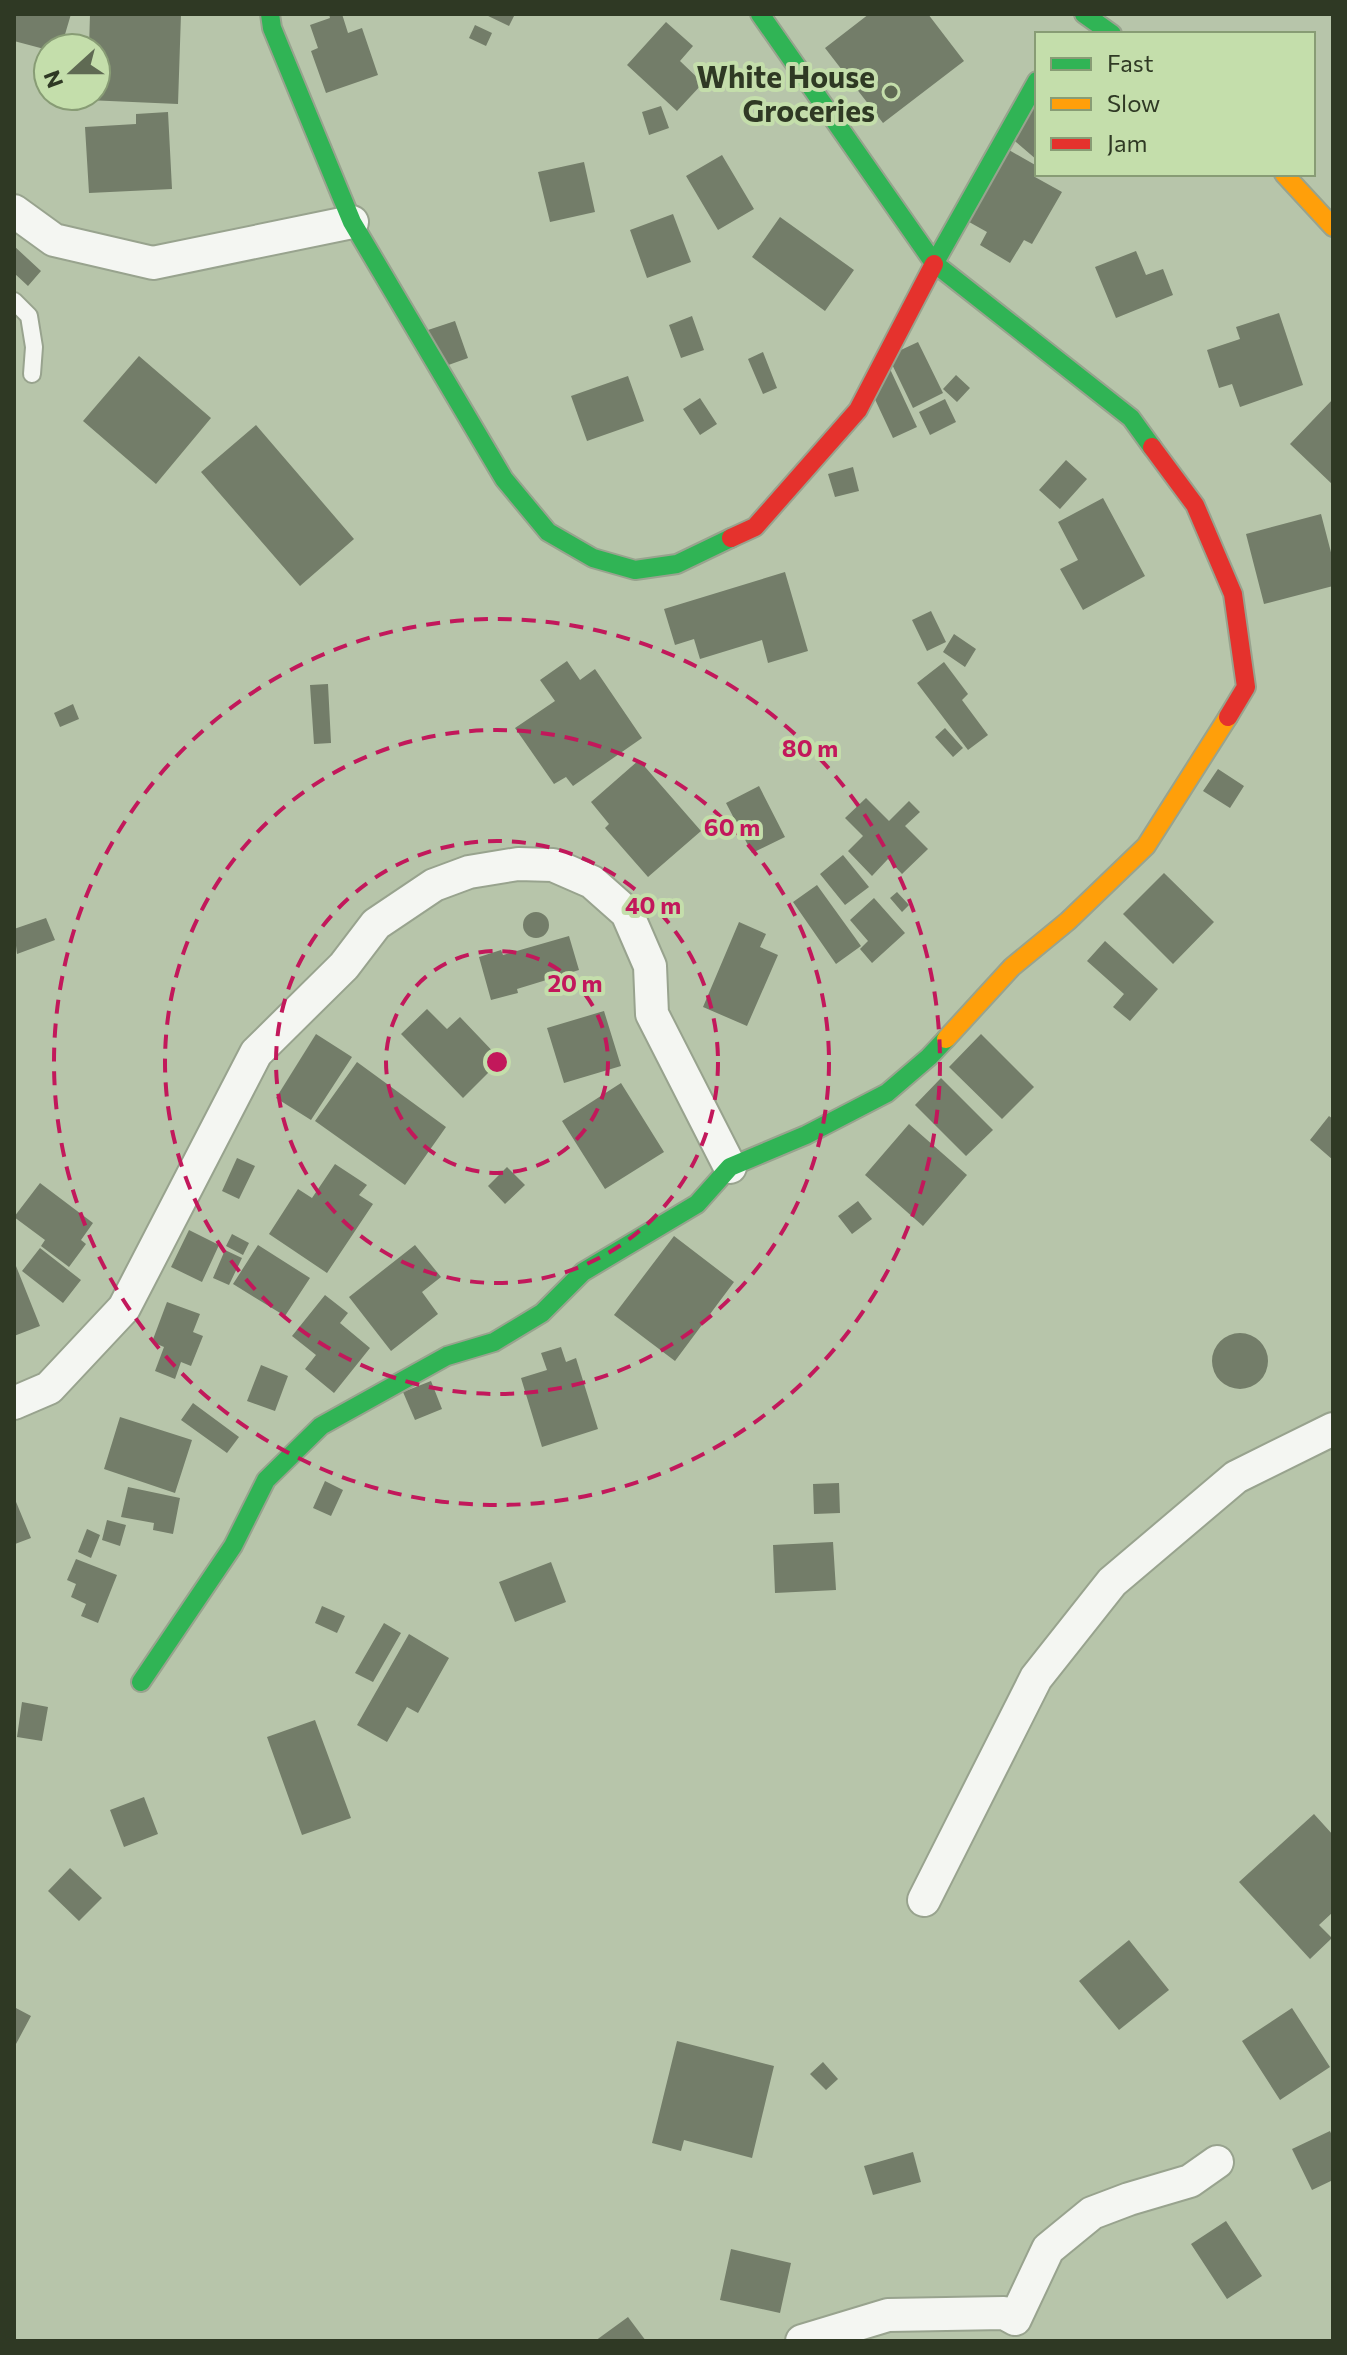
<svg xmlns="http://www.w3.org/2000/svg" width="1347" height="2355" font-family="Commissioner,sans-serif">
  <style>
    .building { fill: #737d69 }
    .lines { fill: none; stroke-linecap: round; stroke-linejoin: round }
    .lane-casing { stroke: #98a38e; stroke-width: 20 }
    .street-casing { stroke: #98a38e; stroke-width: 36 }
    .fast-casing { stroke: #98a38e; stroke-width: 22 }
    .slow-casing { stroke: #98a38e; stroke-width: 22 }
    .jam-casing { stroke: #98a38e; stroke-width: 22 }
    .lane { stroke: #f4f6f2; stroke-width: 16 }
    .street { stroke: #f4f6f2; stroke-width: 32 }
    .fast { stroke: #30b455; stroke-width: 18 }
    .slow { stroke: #ff9f0a; stroke-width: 18 }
    .jam { stroke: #e5322d; stroke-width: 18 }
    .ring { fill: none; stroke: #c2185b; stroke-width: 4; stroke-dasharray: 14 10 }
    .poi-dot { fill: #5f6a53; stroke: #c4deab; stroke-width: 3 }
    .labels { text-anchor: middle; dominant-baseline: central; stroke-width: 8; stroke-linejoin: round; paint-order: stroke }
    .poi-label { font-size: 30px; font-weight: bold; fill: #2f3924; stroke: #c4deab; text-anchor: end }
    .centre { fill: #c2185b; stroke: #c4deab; stroke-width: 4 }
    .ring-label { font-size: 24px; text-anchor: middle; font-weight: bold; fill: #c2185b; stroke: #c4deab; stroke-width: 8; stroke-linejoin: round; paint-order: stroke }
  </style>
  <rect width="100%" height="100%" fill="#b7c5aa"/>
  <!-- building -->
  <path class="building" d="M14 14H71L61 48 48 50 14 41Z
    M90 14H181L178 104 87 100V96H96V48H89Z
    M329 14H342L348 33 362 28 378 75 326 93 311 51 318 48 310 25 330 18Z
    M484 14H515L509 26Z
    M869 14H928L964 61 883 123 825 48Z
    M666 22 693 46 680 61 703 83 677 111 627 65Z
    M475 25 492 33 486 46 469 38Z
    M1037 100V160L1009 136Z
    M661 106 669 128 649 135 642 112Z
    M168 112 172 189 89 193 85 127 136 124V114Z
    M1002 146 1037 166 1035 177 1062 192 1032 244 1024 240 1010 263 980 245 987 232 962 218Z
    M722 155 754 209 718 230 686 176Z
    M584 162 595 212 550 222 538 172Z
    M673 214 691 262 647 278 630 230Z
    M780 217 854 270 825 311 752 257Z
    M14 246 41 271 28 286 14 273Z
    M1136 251 1146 275 1163 269 1173 295 1116 318 1095 267Z
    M1279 313 1303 385 1240 407 1232 384 1219 388 1207 350 1240 339 1236 327Z
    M692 316 704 350 681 358 669 325Z
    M455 321 468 358 440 368 428 330Z
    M918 342 943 393 913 408 888 356Z
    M763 352 777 388 763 394 748 359Z
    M139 356 211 418 156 484 83 421Z
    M890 369 917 427 893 438 866 380Z
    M956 375 970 388 957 402 943 389Z
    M628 376 644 421 587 441 571 396Z
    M700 398 717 424 700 435 683 409Z
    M945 399 956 422 930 435 919 412Z
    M1333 399V485L1290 444Z
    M256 425 354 539 300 586 201 472Z
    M1066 460 1087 479 1060 509 1039 490Z
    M853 467 859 491 835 497 828 474Z
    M1103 498 1145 576 1083 610 1060 569 1078 560 1058 522Z
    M1321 514 1333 560V586L1264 604 1246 534Z
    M785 572 808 651 768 663 762 640 700 659 694 639 675 645 664 609Z
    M931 611 946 642 927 651 912 620Z
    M954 634 976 649 965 667 943 652Z
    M567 661 580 680 595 669 642 738 573 786 566 777 554 784 515 728 555 701 540 680Z
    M944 662 968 694 962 700 988 735 968 750 917 683Z
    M328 684 331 743 314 744 310 685Z
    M73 704 79 719 60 727 54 713Z
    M945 728 963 748 953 757 935 737Z
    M639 760 701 831 648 877 605 828 609 824 591 802Z
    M1218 769 1244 786 1230 808 1203 791Z
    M759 786 785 837 752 853 726 803Z
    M866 798 889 821 909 801 920 812 905 826 928 849 902 874 888 859 872 876 848 851 863 836 845 818Z
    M843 855 869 887 845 905 820 874Z
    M1164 873 1214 922 1173 964 1123 914Z
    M817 885 861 946 836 964 793 902Z
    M897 892 909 905 902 912 890 898Z
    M874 898 905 933 872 963 860 949 868 941 850 920Z
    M523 925a13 13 0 1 1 26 0a13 13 0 1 1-26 0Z
    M46 918 55 940 17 954 14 929Z
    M739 922 766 934 760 947 778 955 747 1026 703 1007Z
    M569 936 579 970 517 989 518 993 491 1000 479 957 501 950 503 955Z
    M1105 941 1158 989 1130 1021 1113 1007 1124 994 1087 961Z
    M427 1009 447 1029 460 1017 501 1060 463 1098 401 1034Z
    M604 1011 621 1066 564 1083 547 1028Z
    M316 1034 352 1057 311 1120 276 1098Z
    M981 1034 1034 1087 1002 1119 949 1067Z
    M357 1062 446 1127 405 1185 315 1121Z
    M941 1078 993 1130 966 1156 915 1105Z
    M621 1083 664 1152 605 1189 562 1121Z
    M1329 1116 1333 1119V1160L1310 1140Z
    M909 1124 967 1175 923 1226 865 1175Z
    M237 1158 255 1166 239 1199 222 1191Z
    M335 1164 367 1185 359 1195 373 1204 327 1273 269 1234 298 1189 312 1198Z
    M507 1167 525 1185 505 1204 488 1186Z
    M40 1183 93 1223 81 1240 86 1244 69 1267 41 1246 45 1240 14 1217Z
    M858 1201 872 1219 852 1234 838 1216Z
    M189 1230 219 1245 202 1282 171 1267Z
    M232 1234 249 1243 243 1255 226 1246Z
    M674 1236 734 1282 675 1361 614 1315Z
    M258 1245 310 1278 285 1316 233 1284Z
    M415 1245 441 1277 422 1292 438 1314 391 1351 349 1297Z
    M40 1248 81 1280 63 1303 22 1271Z
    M225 1250 242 1258 229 1285 213 1278Z
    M14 1261 40 1326 14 1336Z
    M325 1295 348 1313 340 1323 370 1348 334 1393 305 1369 316 1355 292 1336Z
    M167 1302 200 1314 193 1332 203 1336 191 1366 181 1362 175 1379 155 1371 164 1347 152 1342Z
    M1212 1361a28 28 0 1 1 56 0a28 28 0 1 1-56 0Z
    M561 1347 566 1362 576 1358 598 1429 542 1447 521 1378 547 1370 541 1353Z
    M261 1365 288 1376 275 1411 247 1401Z
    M431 1381 442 1409 415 1420 403 1392Z
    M193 1403 239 1437 227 1453 181 1420Z
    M120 1417 192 1440 175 1493 104 1469Z
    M325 1481 343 1490 331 1516 313 1508Z
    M839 1483 840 1513 814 1514 813 1484Z
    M128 1487 180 1498 173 1534 153 1530 154 1523 121 1517Z
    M14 1497 31 1538 15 1544 14 1541Z
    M107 1520 126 1525 120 1546 102 1540Z
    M87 1529 100 1535 91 1558 78 1552Z
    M833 1542 836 1590 775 1593 773 1545Z
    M76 1559 117 1575 98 1623 81 1616 86 1604 71 1597 76 1584 67 1580Z
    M551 1562 566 1602 515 1622 499 1582Z
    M322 1606 345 1616 337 1633 315 1623Z
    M384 1623 401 1633 373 1682 355 1673Z
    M409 1634 449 1658 418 1713 407 1707 387 1742 357 1725Z
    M22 1702 48 1707 42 1741 17 1737Z
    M315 1720 351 1818 302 1835 267 1737Z
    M144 1797 158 1834 124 1847 110 1810Z
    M1314 1814 1333 1835V1912L1319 1925 1332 1938 1310 1959 1239 1882Z
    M70 1868 102 1898 79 1921 48 1891Z
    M1129 1940 1169 1990 1119 2030 1079 1981Z
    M14 2007 31 2016 16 2044 14 2043Z
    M1292 2008 1330 2067 1280 2100 1242 2041Z
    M677 2041 774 2066 752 2158 684 2140 681 2151 652 2143Z
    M823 2062 838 2079 826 2090 810 2074Z
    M1330 2131 1333 2138V2180L1312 2190 1292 2149Z
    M913 2152 921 2182 873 2195 864 2166Z
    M1226 2221 1262 2276 1227 2299 1191 2244Z
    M731 2249 791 2263 780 2313 720 2300Z
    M628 2317 646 2341H595Z"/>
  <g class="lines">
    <!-- lane casing -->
    <g class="lane-casing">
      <path id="lane" d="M14 301 29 316 34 347 32 374"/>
    </g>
    <!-- street casing -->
    <g class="street-casing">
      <path id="street" d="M14 211 54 240 153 263 352 222
        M14 1403 49 1388 124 1308 256 1053 344 966 376 924 434 885 469 872 518 864 553 865 592 882 627 913 650 966 652 1014 730 1167
        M924 1900 1036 1678 1112 1582 1236 1477 1333 1429
        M1015 2319 1048 2249 1092 2213 1129 2199 1190 2181 1217 2162
        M802 2341 888 2315 1004 2313 1015 2319"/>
    </g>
    <!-- fast casing -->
    <g class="fast-casing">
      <path id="fast" d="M270 14 272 28 352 222 504 479 548 532 593 558 635 570 677 564 731 538
        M760 14 934 263 1131 418 1152 447
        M1084 14 1112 34
        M934 264 1037 81
        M141 1682 233 1546 266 1480 321 1426 447 1356 494 1342 542 1313 583 1272 697 1204 730 1167 806 1135 887 1093 929 1057 946 1039"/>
    </g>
    <!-- slow casing -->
    <g class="slow-casing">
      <path id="slow" d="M1284 174 1333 227
        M946 1039 1012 967 1068 921 1146 846 1228 717"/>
    </g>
    <!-- jam casing -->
    <g class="jam-casing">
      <path id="jam" d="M1152 447 1195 505 1233 594 1246 687 1228 717
        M731 538 755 527 858 410 934 264"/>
    </g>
    <!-- lane -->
    <use href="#lane" class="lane"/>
    <!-- street -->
    <use href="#street" class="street"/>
    <!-- fast -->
    <use href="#fast" class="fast"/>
    <!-- slow -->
    <use href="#slow" class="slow"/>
    <!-- jam -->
    <use href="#jam" class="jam"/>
  </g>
  <!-- distance rings -->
  <g class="ring">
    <circle cx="497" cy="1062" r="111"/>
    <circle cx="497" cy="1062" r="221"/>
    <circle cx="497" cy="1062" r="332"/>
    <circle cx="497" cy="1062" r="443"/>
  </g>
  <!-- markers -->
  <circle class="poi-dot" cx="891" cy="92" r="8"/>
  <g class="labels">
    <!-- poi labels -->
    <g class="poi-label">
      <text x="875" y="75">White House<tspan x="875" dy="34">Groceries</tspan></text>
    </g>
  </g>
  <circle cx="497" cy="1062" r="12" class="centre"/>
  <g class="ring-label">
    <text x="810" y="757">80 m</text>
    <text x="732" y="836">60 m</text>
    <text x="653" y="914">40 m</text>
    <text x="575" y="992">20 m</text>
  </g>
  <!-- border -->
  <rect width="1347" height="2355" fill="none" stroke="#2f3924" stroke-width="32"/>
  <!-- legend -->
  <rect x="1035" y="32" width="280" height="144" fill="#c4deab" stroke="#889c75" stroke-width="2"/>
  <rect x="1051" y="58" width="40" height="12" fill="#30b455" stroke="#889c75" stroke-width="2"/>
  <text x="1107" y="72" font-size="24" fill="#2f3924">Fast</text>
  <rect x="1051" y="98" width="40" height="12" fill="#ff9f0a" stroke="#889c75" stroke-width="2"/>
  <text x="1107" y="112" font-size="24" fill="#2f3924">Slow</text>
  <rect x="1051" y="138" width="40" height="12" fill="#e5322d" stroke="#889c75" stroke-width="2"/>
  <text x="1107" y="152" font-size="24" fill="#2f3924">Jam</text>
  <!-- north arrow -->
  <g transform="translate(72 72) rotate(249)"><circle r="38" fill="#c4deab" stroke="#889c75" stroke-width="2"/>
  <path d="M0-6L14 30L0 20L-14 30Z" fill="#5f6a53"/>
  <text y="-12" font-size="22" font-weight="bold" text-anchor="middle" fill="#2f3924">N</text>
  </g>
</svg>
